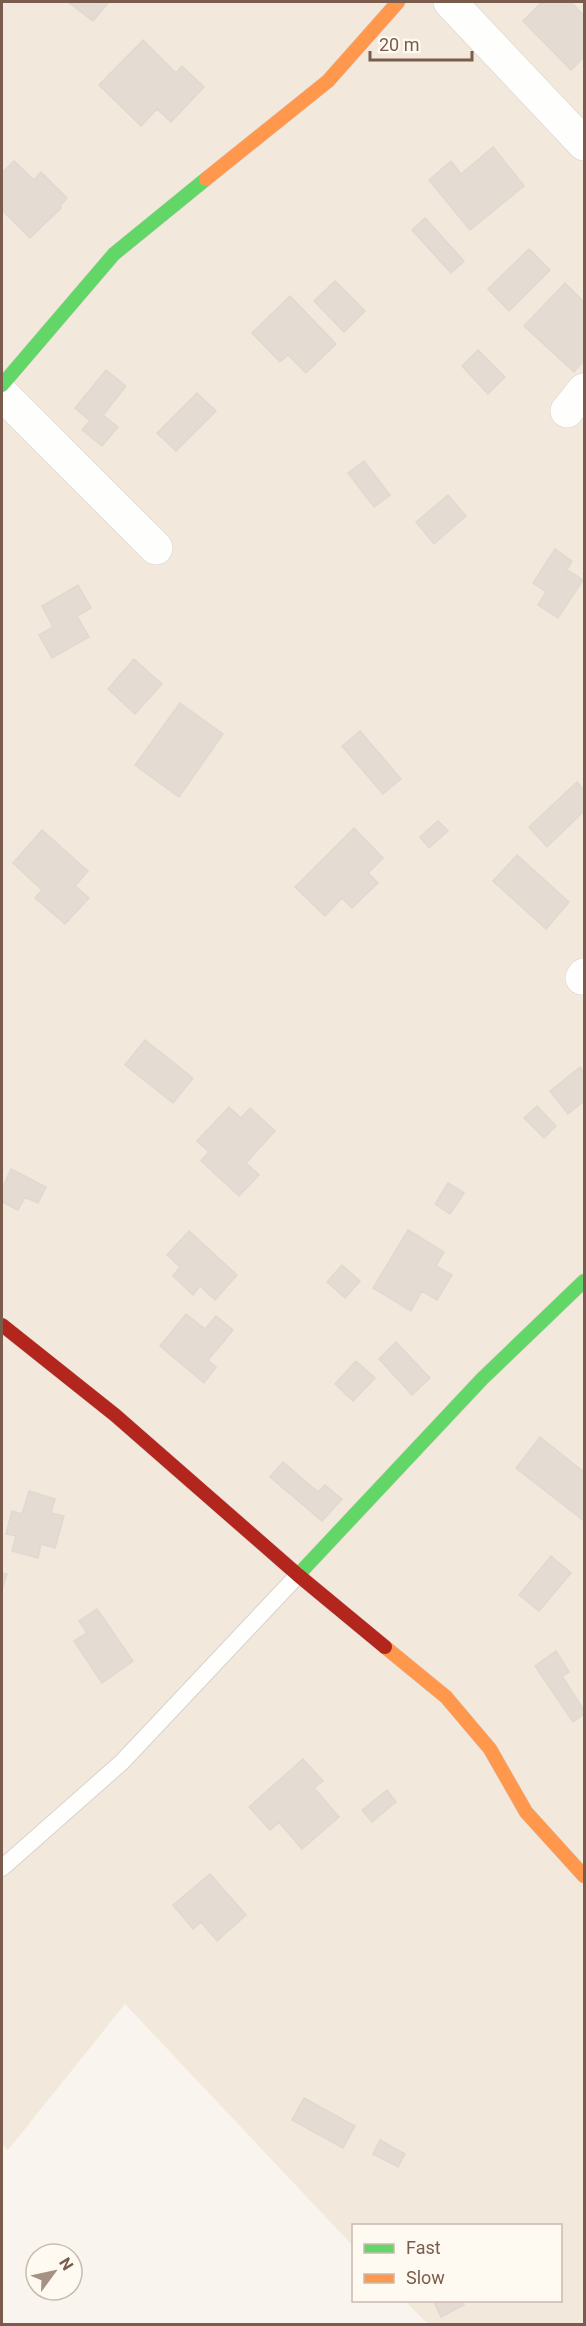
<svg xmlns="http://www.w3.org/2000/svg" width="586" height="2326" font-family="Roboto,sans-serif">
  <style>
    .residential { fill: #f2e8dc }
    .building { fill: #e4dbd3; stroke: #e2d8d0; stroke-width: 1.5 }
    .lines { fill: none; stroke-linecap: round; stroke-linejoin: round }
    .lane-casing { stroke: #d8d2cc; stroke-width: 18 }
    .street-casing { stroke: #d8d2cc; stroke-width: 34 }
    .fast-casing { stroke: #d9d1ca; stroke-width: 15 }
    .slow-casing { stroke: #d9d1ca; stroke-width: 15 }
    .jam-casing { stroke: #d9d1ca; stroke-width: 15 }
    .lane { stroke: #fefefc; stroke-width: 16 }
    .street { stroke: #fefefc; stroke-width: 33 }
    .fast { stroke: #63d668; stroke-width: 14 }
    .slow { stroke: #ff974d; stroke-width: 14 }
    .jam { stroke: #b3261e; stroke-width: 14 }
  </style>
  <rect width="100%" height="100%" fill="#f9f5ee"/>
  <!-- residential -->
  <path class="residential" d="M2 2H584V2324H428L405 2301 560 2300V2226H354L353 2246 125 2004 8 2150 2 2144Z"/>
  <!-- building -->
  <path class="building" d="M68 2H109L93 21Z
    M542 2H571L584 16V57L571 70 523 21Z
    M143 40 176 73 182 66 204 87 171 122 157 109 141 126 99 85Z
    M493 147 524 186 470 230 429 180 451 161 461 174Z
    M14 161 34 180 41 172 67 198 60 206 61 208 30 238 2 210V173Z
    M425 218 464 261 451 273 412 230Z
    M529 249 550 270 509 311 488 289Z
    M335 281 365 311 344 332 314 301Z
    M565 283 584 302V360L574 372 524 326Z
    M290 296 336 344 306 373 288 355 280 362 252 333Z
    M478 350 505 377 488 394 462 366Z
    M106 370 126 386 103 415 118 427 102 446 82 430 90 421 75 408Z
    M197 393 216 411 176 451 157 433Z
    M364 461 390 495 374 507 348 473Z
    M448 495 466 516 434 544 416 522Z
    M555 549 572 561 567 570 583 580 558 618 538 605 546 592 533 583Z
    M78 585 91 608 77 616 89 637 52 658 39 635 53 627 42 606Z
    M134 659 162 684 135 714 108 689Z
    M180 703 223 734 179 797 135 765Z
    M360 731 401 779 383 794 342 746Z
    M577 782 584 790V811L547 847 529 827Z
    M438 821 448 831 429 848 420 837Z
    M354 828 383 858 368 873 378 883 352 908 342 898 325 916 295 887Z
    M42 830 88 871 75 886 89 898 65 924 35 898 42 890 13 863Z
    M517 855 569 902 546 929 493 881Z
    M145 1040 193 1078 173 1103 125 1065Z
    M580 1067 584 1073V1101L568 1114 550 1091Z
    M537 1106 556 1126 544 1138 524 1118Z
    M229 1107 241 1118 250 1108 275 1131 246 1163 259 1175 239 1196 201 1161 209 1152 197 1141Z
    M11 1169 46 1187 38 1203 25 1197 18 1210 2 1202V1189Z
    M448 1183 464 1193 450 1214 435 1204Z
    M408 1230 444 1252 436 1266 452 1275 437 1300 422 1291 411 1311 373 1288Z
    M189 1231 237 1275 215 1300 200 1286 193 1295 173 1276 180 1267 167 1255Z
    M342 1265 360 1281 345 1298 327 1282Z
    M186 1314 205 1329 216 1316 233 1330 208 1360 216 1367 204 1383 160 1346Z
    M396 1342 430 1378 412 1395 379 1359Z
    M356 1361 375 1378 353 1401 335 1384Z
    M540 1437 584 1472V1521L516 1468Z
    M283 1462 318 1492 325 1485 342 1499 322 1521 270 1477Z
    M29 1491 55 1499 51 1513 64 1516 55 1548 41 1544 38 1558 12 1551 16 1536 6 1534 12 1511 22 1514Z
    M551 1556 571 1573 539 1611 519 1595Z
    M2 1573 7 1574 2 1590Z
    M97 1609 133 1661 102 1683 74 1641 87 1633 79 1621Z
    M556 1651 569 1672 562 1676 584 1710V1714L573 1722 535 1666Z
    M303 1759 323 1781 314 1788 339 1817 302 1849 279 1822 270 1830 249 1807Z
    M387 1790 396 1802 372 1822 362 1810Z
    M210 1874 246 1915 217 1941 201 1922 193 1929 173 1905Z
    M304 2098 355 2126 343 2148 292 2120Z
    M380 2140 405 2154 398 2167 373 2154Z
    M433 2300H462L464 2305 441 2317Z"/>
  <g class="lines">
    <!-- lane casing -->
    <g class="lane-casing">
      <path id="lane" d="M2 1868 122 1762 298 1575"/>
    </g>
    <!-- street casing -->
    <g class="street-casing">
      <path id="street" d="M450 2 584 144
        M2 394 156 548
        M567 411 584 390
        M582 978 584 975"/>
    </g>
    <!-- fast casing -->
    <g class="fast-casing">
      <path id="fast" d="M2 385 114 254 206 179
        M298 1575 482 1379 584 1281"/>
    </g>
    <!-- slow casing -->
    <g class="slow-casing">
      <path id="slow" d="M206 179 328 81 398 2
        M385 1647 446 1697 490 1749 526 1812 584 1876"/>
    </g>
    <!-- jam casing -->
    <g class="jam-casing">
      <path id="jam" d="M2 1325 115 1415 298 1575 385 1647"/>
    </g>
    <!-- lane -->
    <use href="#lane" class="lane"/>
    <!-- street -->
    <use href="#street" class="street"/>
    <!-- fast -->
    <use href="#fast" class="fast"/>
    <!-- slow -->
    <use href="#slow" class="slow"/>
    <!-- jam -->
    <use href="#jam" class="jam"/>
  </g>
  <!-- border -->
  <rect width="586" height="2326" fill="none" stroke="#795c4c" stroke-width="6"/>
  <!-- legend -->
  <rect x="352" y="2224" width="210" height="78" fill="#fffaf1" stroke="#c9bbaf" stroke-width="1.5"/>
  <rect x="364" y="2244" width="30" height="9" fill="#63d668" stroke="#c9bbaf" stroke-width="1.5"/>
  <text x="406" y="2254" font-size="18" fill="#795c4c">Fast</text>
  <rect x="364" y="2274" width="30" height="9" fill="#ff974d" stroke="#c9bbaf" stroke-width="1.5"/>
  <text x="406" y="2284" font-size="18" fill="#795c4c">Slow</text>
  <!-- north arrow -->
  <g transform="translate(54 2272) rotate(57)"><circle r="28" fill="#fffaf1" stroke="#c9bbaf" stroke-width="1.5"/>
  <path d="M0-4.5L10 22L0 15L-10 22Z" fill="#a69285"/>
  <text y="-9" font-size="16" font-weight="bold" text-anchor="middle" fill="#795c4c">N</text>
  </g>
  <!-- scale -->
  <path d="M370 51v9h102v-9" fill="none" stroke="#795c4c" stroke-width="3"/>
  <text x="379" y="51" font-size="18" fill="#795c4c" stroke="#fffaf1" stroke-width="4.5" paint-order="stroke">20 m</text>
</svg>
